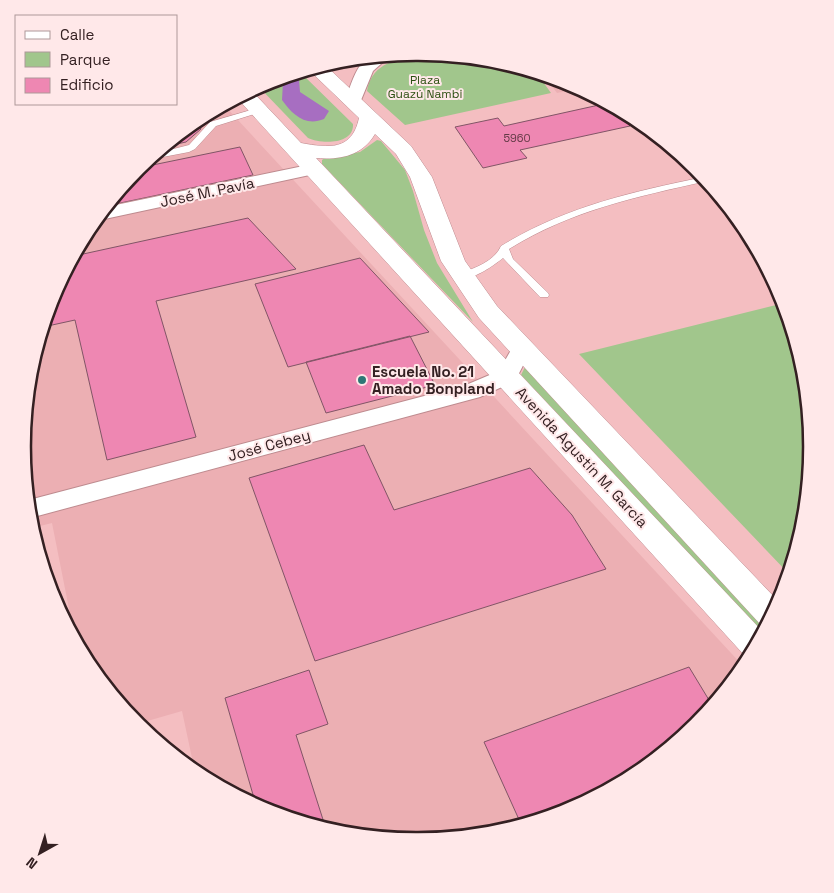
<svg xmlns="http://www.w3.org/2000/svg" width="834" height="893" font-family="'Space Grotesk',sans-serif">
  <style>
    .built { fill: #ecafb3 }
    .green { fill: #a1c68c }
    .water { fill: #a76ec1 }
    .building { fill: #ee87b2; stroke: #815566 }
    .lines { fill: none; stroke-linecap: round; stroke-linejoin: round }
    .service-casing { stroke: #be8b8f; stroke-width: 1 }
    .minor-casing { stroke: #be8b8f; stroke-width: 2 }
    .secondary-casing { stroke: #be8b8f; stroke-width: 1 }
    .service { fill: #fff; fill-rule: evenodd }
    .minor { fill: #fff; fill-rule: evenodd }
    .secondary { fill: #fff; fill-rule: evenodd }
    .poi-dot { fill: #2d7776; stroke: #ffe8e9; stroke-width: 2 }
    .labels { text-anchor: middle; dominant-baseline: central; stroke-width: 4; stroke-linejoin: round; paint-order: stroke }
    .far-number-label { font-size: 11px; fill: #623a46 }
    .far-park-label { font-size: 12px; fill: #2c4f11; stroke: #ffe8e9 }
    .street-label { font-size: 15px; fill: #342022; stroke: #ffe8e9 }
    .poi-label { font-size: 15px; font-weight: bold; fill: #342022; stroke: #ffe8e9; text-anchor: start }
    .rim { fill: none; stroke: #342022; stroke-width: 2.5 }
  </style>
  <rect width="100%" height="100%" fill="#f4bec1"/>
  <!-- built -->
  <path class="built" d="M543 74 568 82 579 88 557 93Z
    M224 105 744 667 696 726 636 775 568 811 494 833 417 841 340 833 266 811 198 774 195 772 182 711 137 724 89 665 75 639 52 523 32 528 30 523 23 446 30 369 53 295 89 227 138 167 198 118Z"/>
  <!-- green -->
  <path class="green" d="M423 53 494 60 536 72 551 93 405 125 367 91C372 61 399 60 423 53Z
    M300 72 353 124C354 145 321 144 308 138L258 86Z
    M377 140 381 141 405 170 413 191 424 230 437 263 473 322 322 164V160L325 158 360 152Z
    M784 303 804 370 811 446 804 524 789 574 579 354Z
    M525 367 768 623 763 633 521 375Z"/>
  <!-- water -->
  <path class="water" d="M294 74 299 80 300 92 329 111 324 119C305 127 292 114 282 100L283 82 280 78Z"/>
  <!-- building -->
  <path class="building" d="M608 103 630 126 520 150 527 158 483 168 455 127 498 118 504 126Z
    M196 120 201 129 186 142 163 147Z
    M240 147 253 175 106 206 138 168Z
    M248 218 296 269 156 301 196 437 107 460 75 320 43 327 53 295 74 256Z
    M360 258 429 332 288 367 255 284Z
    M410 336 435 385 326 413 306 362Z
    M364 445 394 510 530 468 572 515 606 569 315 661 249 478Z
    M689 667 712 705 696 726 636 775 603 792 521 824 484 742Z
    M309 670 328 724 296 735 326 829 266 811 256 805 225 698Z"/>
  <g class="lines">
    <!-- service casing -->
    <g class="service-casing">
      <path id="service" d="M258 108H261V112L216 126 195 149 189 152 147 160 154 154 189 145 210 122Z
        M704 177 707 181C636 197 572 210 509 249L513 259 548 293 549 295 548 297H540L503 258C493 266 472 281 459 278L457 276 459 274C474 268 494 262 501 246 565 207 631 192 704 177Z"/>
    </g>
    <!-- minor casing -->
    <g class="minor-casing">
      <path id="minor" d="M391 55 373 71 359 105H347L345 102C349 90 357 61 370 57 376 55 385 55 391 55Z
        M313 164 319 165 322 169 319 173 100 220 96 219 106 207Z
        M522 341 529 343 532 348 515 381 480 397 30 518 29 500 466 385 499 371 515 343Z"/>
    </g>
    <!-- secondary casing -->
    <g class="secondary-casing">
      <path id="secondary" d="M324 64 411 146 432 177 465 261 497 306 779 602 766 626 761 625 479 318 441 261 410 177 396 154 375 134C362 156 340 160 316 158L763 632 749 658 745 656 237 98 251 90 301 143C329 148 352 151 359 118L308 69Z"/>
    </g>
    <!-- service -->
    <use href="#service" class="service"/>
    <!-- minor -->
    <use href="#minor" class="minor"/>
    <!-- secondary -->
    <use href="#secondary" class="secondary"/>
  </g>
  <!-- markers -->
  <circle class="poi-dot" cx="362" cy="380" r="5"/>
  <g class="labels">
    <!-- far-number labels -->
    <g class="far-number-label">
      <text x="517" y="138">5960</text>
    </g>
    <!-- far-park labels -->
    <g class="far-park-label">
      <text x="425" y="80">Plaza<tspan x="425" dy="14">Guazú Nambi</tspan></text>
    </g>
    <!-- street labels -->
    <g class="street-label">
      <text transform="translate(207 192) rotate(-12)">José M. Pavía</text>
      <text transform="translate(269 445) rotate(-15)">José Cebey</text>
      <text transform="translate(582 457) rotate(47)">Avenida Agustín M. García</text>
    </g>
    <!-- poi labels -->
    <g class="poi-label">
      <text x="372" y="371">Escuela No. 21<tspan x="372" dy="17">Amado Bonpland</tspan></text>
    </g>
  </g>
  <!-- crop -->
  <path d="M0 0H834V893H0ZM416 61H418A385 385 0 0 1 803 446V447A385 385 0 0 1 418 832H416A385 385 0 0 1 31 447V446A385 385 0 0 1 416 61Z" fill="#ffe8e9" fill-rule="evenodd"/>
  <path class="rim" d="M416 61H418A385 385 0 0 1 803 446V447A385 385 0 0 1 418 832H416A385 385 0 0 1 31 447V446A385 385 0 0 1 416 61Z"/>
  <!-- legend -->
  <rect x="15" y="15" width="162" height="90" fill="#ffe8e9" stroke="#ae9899"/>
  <rect x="25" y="31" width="25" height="8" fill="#ffffff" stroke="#ae9899"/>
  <text x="60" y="40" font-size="15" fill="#342022">Calle</text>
  <rect x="25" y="52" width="25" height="15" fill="#a1c68c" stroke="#ae9899"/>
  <text x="60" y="65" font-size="15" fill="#342022">Parque</text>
  <rect x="25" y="78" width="25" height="15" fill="#ee87b2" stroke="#ae9899"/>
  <text x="60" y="90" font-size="15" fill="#342022">Edificio</text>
  <!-- north arrow -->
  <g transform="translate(40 853) rotate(219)" stroke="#ffe8e9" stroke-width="4" paint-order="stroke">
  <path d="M0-4L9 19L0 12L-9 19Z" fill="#342022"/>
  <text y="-8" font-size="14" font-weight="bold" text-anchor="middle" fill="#342022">N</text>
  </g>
</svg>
